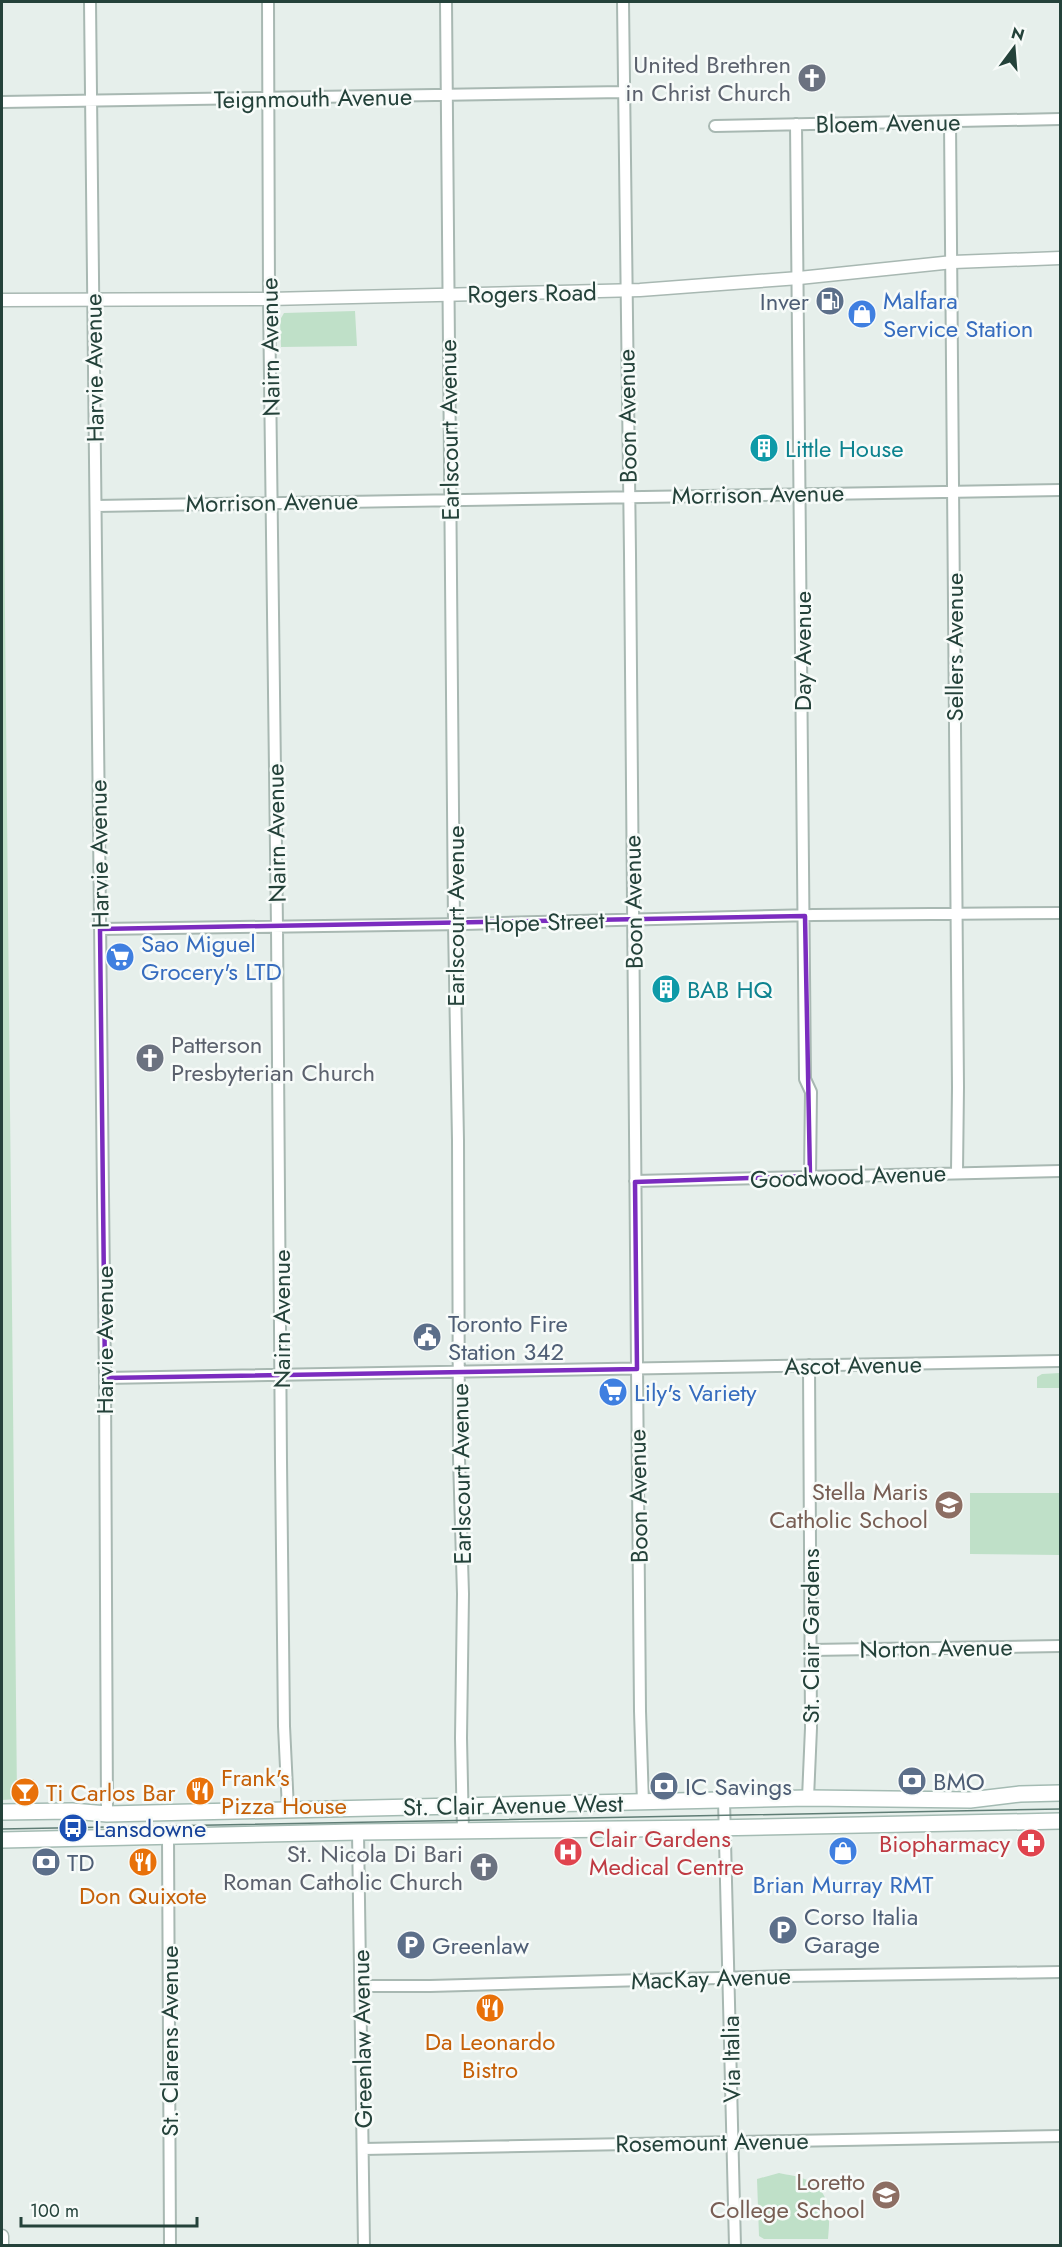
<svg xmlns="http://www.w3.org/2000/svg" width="1062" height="2247" font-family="Jost,sans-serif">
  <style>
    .green { fill: #bfe0c8 }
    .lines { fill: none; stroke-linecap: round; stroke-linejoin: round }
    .minor-casing { stroke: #a8b8b2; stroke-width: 14 }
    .tertiary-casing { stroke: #a8b8b2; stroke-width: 15 }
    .secondary-casing { stroke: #a4bbb3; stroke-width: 18 }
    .minor { stroke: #fff; stroke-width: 10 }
    .tertiary { stroke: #fff; stroke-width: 12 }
    .secondary { stroke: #fff; stroke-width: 15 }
    .tram { stroke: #5f7d75; stroke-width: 1.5 }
    .marked { fill: none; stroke: #7b2cbf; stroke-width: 4.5; stroke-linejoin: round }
    .labels { text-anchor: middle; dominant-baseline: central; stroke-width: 5; stroke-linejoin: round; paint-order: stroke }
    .worship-label { font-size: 24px; fill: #5b616d; stroke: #f7fbf9; text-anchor: end }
    .street-label { font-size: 24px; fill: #24423a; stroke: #f7fbf9 }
    .shop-label { font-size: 24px; fill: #366cbe; stroke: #f7fbf9; text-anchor: start }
    .service-label { font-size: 24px; fill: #4e5e75; stroke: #f7fbf9; text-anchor: start }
    .culture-label { font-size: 24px; fill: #0d838f; stroke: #f7fbf9; text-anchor: start }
    .education-label { font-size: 24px; fill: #785e54; stroke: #f7fbf9; text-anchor: end }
    .food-label { font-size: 24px; fill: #c56008; stroke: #f7fbf9; text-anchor: start }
    .transit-label { font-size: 24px; fill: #164399; stroke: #f7fbf9; text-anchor: start }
    .health-label { font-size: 24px; fill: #be3a42; stroke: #f7fbf9; text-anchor: start }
  </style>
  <rect width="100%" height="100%" fill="#e6efeb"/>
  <!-- green -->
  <path class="green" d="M355 311 357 346 281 347 280 320 284 313Z
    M2 319 17 1799 2 1800Z
    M1060 1373V1388H1037V1377L1042 1374Z
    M970 1493H1060V1555L970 1554Z
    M779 2173C788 2175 799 2176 807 2180 832 2192 830 2216 828 2239H764L759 2236 757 2179Z"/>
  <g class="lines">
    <!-- minor casing -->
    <g class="minor-casing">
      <path id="minor" d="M90 2 105 1378 107 1814
        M268 2 269 299 277 927 281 1461 284 1726 288 1809
        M446 2 454 924 458 1140 459 1458 463 1594 461 1738 463 1831
        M623 2 630 554 640 1711 643 1803
        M2 102 624 92
        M950 122 958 1087 957 1172
        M796 124 805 1079 811 1092 810 1176
        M715 126 1060 119
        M96 506 1060 490
        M100 929 464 924 814 915 1060 913
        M635 1181 1060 1171
        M105 1378 1060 1361
        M811 1650 1060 1646
        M808 1798 811 1728 809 1365
        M724 1800 735 2246
        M358 1832 364 2246
        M168 1836 170 2246
        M361 1986H430L788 1976 1060 1972
        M363 2149 1060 2136"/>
    </g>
    <!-- tertiary casing -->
    <g class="tertiary-casing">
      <path id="tertiary" d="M2 300 269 299 640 290 799 278 953 262 1060 258
        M2 2236V2246"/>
    </g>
    <!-- secondary casing -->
    <g class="secondary-casing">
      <path id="secondary" d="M2 1812 72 1811 107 1814 808 1798 970 1800 1020 1794 1060 1793
        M2 1840 358 1832 710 1828 1060 1821"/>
    </g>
    <!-- minor -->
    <use href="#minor" class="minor"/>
    <!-- tertiary -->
    <use href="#tertiary" class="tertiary"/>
    <!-- secondary -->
    <use href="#secondary" class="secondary"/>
    <!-- tram -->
    <path class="tram" d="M2 1829 1060 1809"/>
  </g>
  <!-- marked area -->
  <path class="marked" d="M805 916 810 1176 635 1182 637 1369 105 1378 100 929Z"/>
  <!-- icons -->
  <defs>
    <g id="church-disc" transform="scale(1.5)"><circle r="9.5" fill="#6b7280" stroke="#f7fbf9"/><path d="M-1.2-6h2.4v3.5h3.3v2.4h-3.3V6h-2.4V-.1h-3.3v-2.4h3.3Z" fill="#fff"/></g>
    <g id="fuel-disc" transform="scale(1.5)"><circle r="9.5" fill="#5c6f8a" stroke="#f7fbf9"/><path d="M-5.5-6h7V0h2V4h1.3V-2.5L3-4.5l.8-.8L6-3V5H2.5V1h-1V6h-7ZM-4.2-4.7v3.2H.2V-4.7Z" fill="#fff"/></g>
    <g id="shop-disc" transform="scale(1.5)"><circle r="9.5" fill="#3f7fe0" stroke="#f7fbf9"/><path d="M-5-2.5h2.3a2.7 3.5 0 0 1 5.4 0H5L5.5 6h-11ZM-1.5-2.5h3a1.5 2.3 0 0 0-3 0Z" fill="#fff"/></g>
    <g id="building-disc" transform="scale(1.5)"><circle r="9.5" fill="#0f9aa8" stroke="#f7fbf9"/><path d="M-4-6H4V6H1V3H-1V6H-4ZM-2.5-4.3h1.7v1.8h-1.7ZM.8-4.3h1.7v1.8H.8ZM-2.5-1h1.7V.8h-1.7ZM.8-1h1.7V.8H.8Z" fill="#fff"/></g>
    <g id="supermarket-disc" transform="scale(1.5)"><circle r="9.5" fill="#3f7fe0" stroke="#f7fbf9"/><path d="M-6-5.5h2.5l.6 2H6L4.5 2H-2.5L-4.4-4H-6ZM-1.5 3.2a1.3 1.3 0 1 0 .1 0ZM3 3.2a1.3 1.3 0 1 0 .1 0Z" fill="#fff"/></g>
    <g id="civic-disc" transform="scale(1.5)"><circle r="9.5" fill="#5c6f8a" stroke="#f7fbf9"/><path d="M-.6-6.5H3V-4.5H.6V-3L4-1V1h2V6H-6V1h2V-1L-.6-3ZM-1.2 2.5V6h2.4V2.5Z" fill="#fff"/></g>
    <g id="school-disc" transform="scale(1.5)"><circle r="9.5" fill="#8d6e63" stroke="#f7fbf9"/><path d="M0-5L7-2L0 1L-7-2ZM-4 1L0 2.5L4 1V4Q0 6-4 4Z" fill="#fff"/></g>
    <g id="bank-disc" transform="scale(1.5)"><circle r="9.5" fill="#5c6f8a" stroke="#f7fbf9"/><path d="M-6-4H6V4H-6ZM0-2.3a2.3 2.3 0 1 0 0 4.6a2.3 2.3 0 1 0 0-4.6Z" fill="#fff"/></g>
    <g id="restaurant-disc" transform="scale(1.5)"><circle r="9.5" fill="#e8710a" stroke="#f7fbf9"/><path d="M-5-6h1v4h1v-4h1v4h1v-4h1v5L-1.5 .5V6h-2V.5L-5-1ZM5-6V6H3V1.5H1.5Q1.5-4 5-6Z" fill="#fff"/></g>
    <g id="bar-disc" transform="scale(1.5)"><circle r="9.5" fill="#e8710a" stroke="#f7fbf9"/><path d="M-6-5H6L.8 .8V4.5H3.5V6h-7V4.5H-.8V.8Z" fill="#fff"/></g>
    <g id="bus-disc" transform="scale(1.5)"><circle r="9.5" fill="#1a4fb4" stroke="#f7fbf9"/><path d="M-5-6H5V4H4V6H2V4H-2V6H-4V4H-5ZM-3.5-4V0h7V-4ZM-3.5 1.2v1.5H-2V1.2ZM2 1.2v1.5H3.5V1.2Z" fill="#fff"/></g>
    <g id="pharmacy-disc" transform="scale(1.5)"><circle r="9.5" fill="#e0444e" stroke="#f7fbf9"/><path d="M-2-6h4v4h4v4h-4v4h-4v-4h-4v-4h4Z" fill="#fff"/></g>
    <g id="hospital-disc" transform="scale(1.5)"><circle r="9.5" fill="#e0444e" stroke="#f7fbf9"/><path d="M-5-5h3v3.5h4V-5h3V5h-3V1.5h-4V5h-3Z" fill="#fff"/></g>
    <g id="parking-disc" transform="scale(1.5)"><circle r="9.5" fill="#5c6f8a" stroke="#f7fbf9"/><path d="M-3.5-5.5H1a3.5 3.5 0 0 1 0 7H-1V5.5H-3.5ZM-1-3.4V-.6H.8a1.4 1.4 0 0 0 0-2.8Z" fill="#fff"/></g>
  </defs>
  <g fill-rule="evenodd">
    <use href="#church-disc" x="812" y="78"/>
    <use href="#fuel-disc" x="830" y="301"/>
    <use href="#shop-disc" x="862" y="314"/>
    <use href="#building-disc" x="764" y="448"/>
    <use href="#supermarket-disc" x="120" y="957"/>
    <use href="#building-disc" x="666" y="989"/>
    <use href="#church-disc" x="150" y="1058"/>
    <use href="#civic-disc" x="427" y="1337"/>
    <use href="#supermarket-disc" x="613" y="1392"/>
    <use href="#school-disc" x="949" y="1505"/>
    <use href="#bank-disc" x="912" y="1781"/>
    <use href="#bank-disc" x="664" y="1786"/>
    <use href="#restaurant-disc" x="200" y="1791"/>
    <use href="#bar-disc" x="25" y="1792"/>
    <use href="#bus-disc" x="73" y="1828"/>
    <use href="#pharmacy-disc" x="1031" y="1843"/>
    <use href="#shop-disc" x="843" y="1851"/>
    <use href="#hospital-disc" x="568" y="1852"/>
    <use href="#bank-disc" x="46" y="1862"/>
    <use href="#restaurant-disc" x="143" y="1862"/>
    <use href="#church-disc" x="484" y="1867"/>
    <use href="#parking-disc" x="783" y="1930"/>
    <use href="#parking-disc" x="411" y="1945"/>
    <use href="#restaurant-disc" x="490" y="2008"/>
    <use href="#school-disc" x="886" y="2195"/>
  </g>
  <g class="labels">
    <!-- worship labels -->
    <g class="worship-label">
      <text x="791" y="64">United Brethren<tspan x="791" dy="28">in Christ Church</tspan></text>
      <text x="171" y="1044" text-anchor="start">Patterson<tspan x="171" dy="28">Presbyterian Church</tspan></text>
      <text x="463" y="1853">St. Nicola Di Bari<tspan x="463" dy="28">Roman Catholic Church</tspan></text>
    </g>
    <!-- street labels -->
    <g class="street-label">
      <text transform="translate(313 98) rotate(-1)">Teignmouth Avenue</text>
      <text transform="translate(888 123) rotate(-1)">Bloem Avenue</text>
      <text transform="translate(532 293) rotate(-1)">Rogers Road</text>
      <text transform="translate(270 347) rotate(-91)">Nairn Avenue</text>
      <text transform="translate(94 368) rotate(-91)">Harvie Avenue</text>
      <text transform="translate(627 416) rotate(-91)">Boon Avenue</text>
      <text transform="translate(449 430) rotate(-91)">Earlscourt Avenue</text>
      <text transform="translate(758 494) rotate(-1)">Morrison Avenue</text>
      <text transform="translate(272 502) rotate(-1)">Morrison Avenue</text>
      <text transform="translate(954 647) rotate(-90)">Sellers Avenue</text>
      <text transform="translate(802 651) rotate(-90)">Day Avenue</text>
      <text transform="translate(276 833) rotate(-91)">Nairn Avenue</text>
      <text transform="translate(99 854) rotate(-91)">Harvie Avenue</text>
      <text transform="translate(633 902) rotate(-91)">Boon Avenue</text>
      <text transform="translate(455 916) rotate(-90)">Earlscourt Avenue</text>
      <text transform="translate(544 922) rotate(-2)">Hope Street</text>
      <text transform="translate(848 1176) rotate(-2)">Goodwood Avenue</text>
      <text transform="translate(281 1319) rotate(-90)">Nairn Avenue</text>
      <text transform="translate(104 1340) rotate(-90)">Harvie Avenue</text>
      <text transform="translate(853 1365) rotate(-1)">Ascot Avenue</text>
      <text transform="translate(461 1474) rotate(-91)">Earlscourt Avenue</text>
      <text transform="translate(638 1496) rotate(-91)">Boon Avenue</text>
      <text transform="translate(810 1636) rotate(-90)">St. Clair Gardens</text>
      <text transform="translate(936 1648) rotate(-1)">Norton Avenue</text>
      <text transform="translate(513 1805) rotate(-1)">St. Clair Avenue West</text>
      <text transform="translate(711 1978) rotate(-2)">MacKay Avenue</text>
      <text transform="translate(362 2039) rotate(-91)">Greenlaw Avenue</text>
      <text transform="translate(169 2041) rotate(-90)">St. Clarens Avenue</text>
      <text transform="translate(731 2059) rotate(-91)">Via Italia</text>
      <text transform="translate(712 2142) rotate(-1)">Rosemount Avenue</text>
    </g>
    <!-- shop labels -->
    <g class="shop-label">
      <text x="883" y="300">Malfara<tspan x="883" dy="28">Service Station</tspan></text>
      <text x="141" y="943">Sao Miguel<tspan x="141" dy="28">Grocery's LTD</tspan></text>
      <text x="634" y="1392">Lily's Variety</text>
      <text x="843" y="1884" text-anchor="middle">Brian Murray RMT</text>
    </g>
    <!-- service labels -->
    <g class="service-label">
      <text x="809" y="301" text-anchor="end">Inver</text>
      <text x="448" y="1323">Toronto Fire<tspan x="448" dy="28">Station 342</tspan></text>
      <text x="933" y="1781">BMO</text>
      <text x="685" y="1786">IC Savings</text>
      <text x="67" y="1862">TD</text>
      <text x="804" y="1916">Corso Italia<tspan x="804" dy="28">Garage</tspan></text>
      <text x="432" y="1945">Greenlaw</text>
    </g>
    <!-- culture labels -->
    <g class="culture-label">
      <text x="785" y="448">Little House</text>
      <text x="687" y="989">BAB HQ</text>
    </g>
    <!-- education labels -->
    <g class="education-label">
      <text x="928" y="1491">Stella Maris<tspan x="928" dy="28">Catholic School</tspan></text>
      <text x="865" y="2181">Loretto<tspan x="865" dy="28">College School</tspan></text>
    </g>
    <!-- food labels -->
    <g class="food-label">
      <text x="221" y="1777">Frank's<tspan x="221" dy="28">Pizza House</tspan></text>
      <text x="46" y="1792">Ti Carlos Bar</text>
      <text x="143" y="1895" text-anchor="middle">Don Quixote</text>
      <text x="490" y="2041" text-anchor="middle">Da Leonardo<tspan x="490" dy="28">Bistro</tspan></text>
    </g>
    <!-- transit labels -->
    <g class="transit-label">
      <text x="94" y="1828">Lansdowne</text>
    </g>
    <!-- health labels -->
    <g class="health-label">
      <text x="589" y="1838">Clair Gardens<tspan x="589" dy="28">Medical Centre</tspan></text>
      <text x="1010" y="1843" text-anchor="end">Biopharmacy</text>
    </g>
  </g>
  <!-- border -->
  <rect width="1062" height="2247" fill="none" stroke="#24423a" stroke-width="6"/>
  <!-- north arrow -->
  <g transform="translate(1014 48) rotate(16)" stroke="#f7fbf9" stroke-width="4.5" paint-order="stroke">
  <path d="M0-4.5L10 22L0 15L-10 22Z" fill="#24423a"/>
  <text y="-9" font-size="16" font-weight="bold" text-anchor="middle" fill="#24423a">N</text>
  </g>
  <!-- scale -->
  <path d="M21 2217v9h176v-9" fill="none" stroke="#24423a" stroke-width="3"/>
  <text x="30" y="2217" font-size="18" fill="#24423a" stroke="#f7fbf9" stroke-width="4.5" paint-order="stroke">100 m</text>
</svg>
